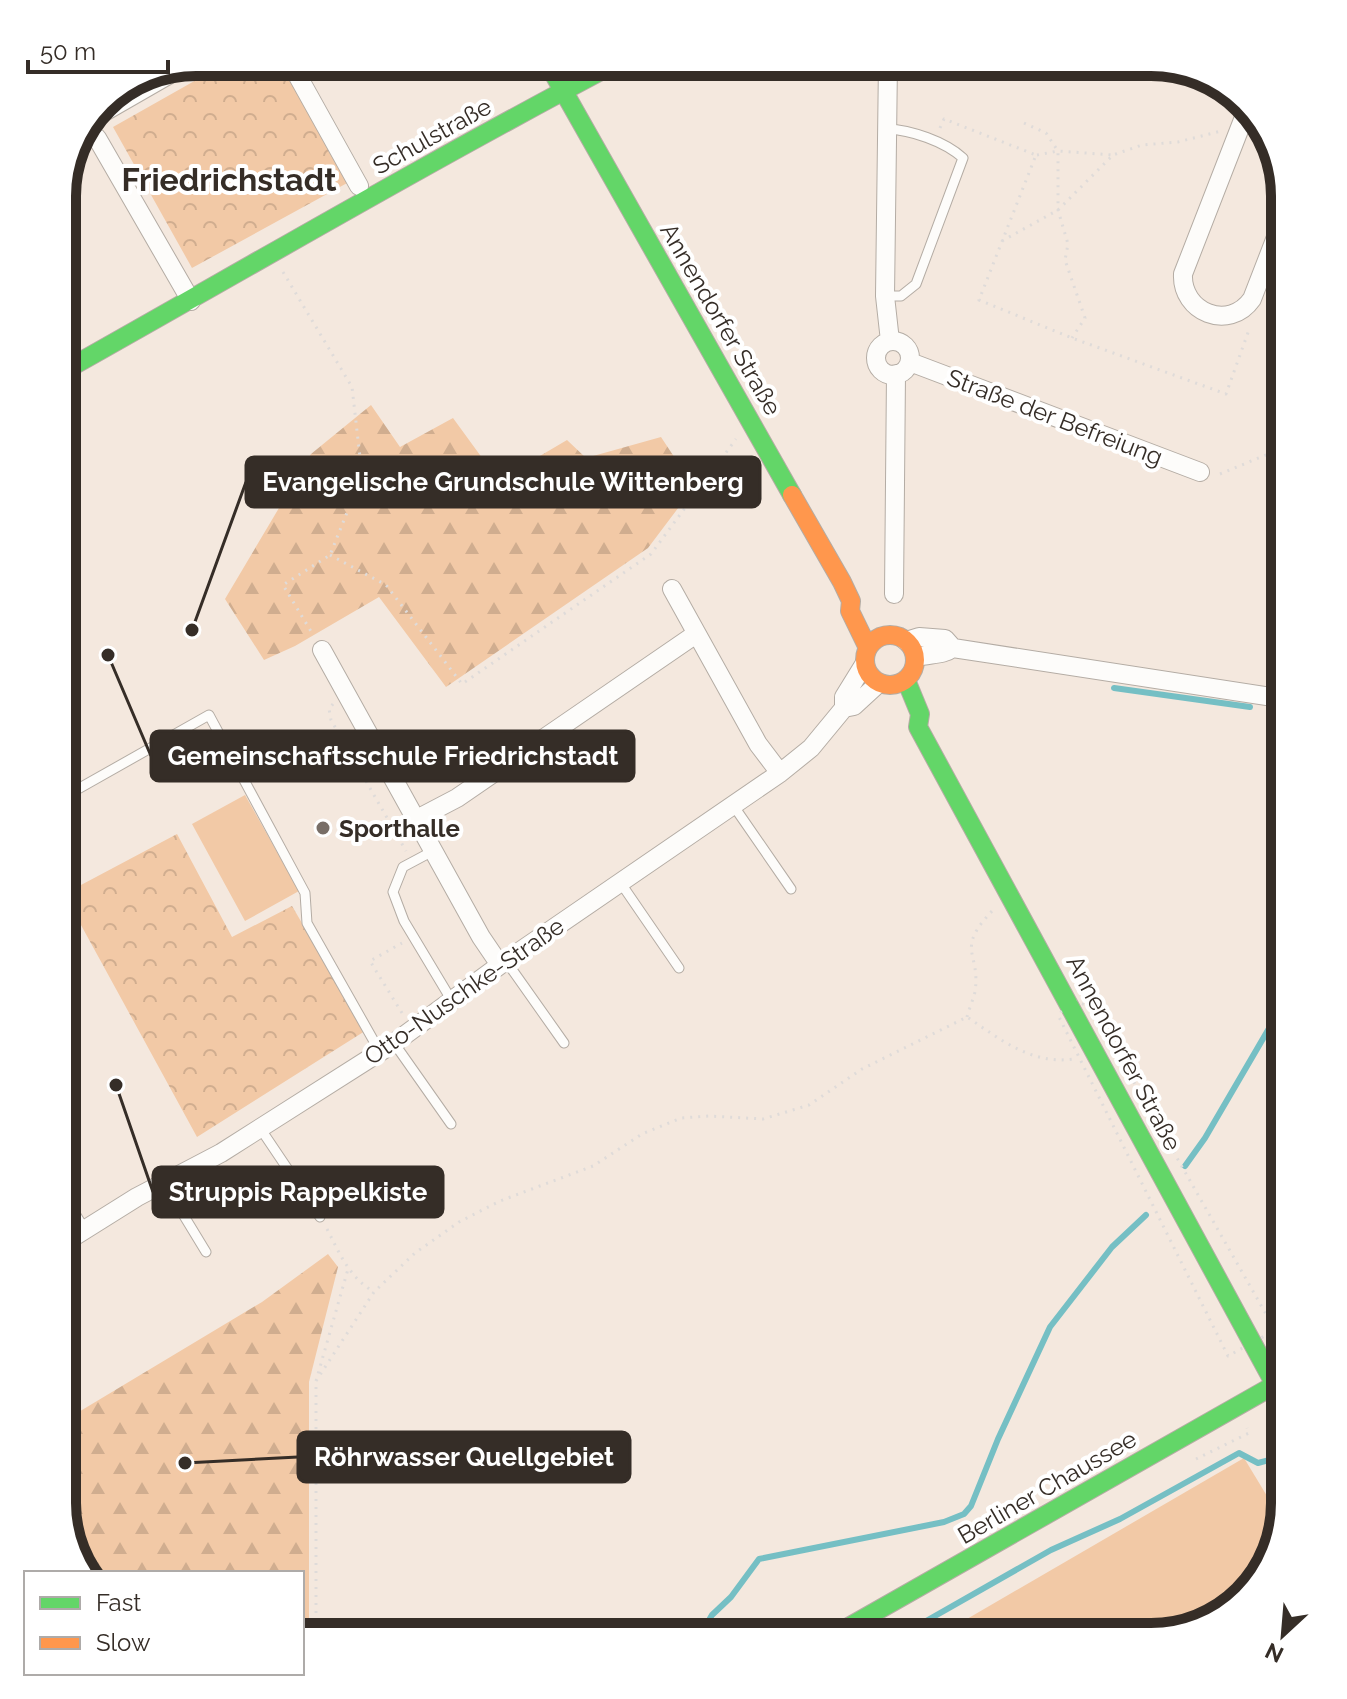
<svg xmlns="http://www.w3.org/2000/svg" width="1347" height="1699" font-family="Raleway,sans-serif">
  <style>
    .forest { fill: url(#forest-firs) }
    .park { fill: url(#park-crowns) }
    .garden { fill: #f2c9a6 }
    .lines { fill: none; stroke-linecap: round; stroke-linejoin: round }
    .stream { stroke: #75bfc4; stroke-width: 6 }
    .lane-casing { stroke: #b4aca4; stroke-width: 11 }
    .street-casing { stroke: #b4aca4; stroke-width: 20 }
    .fast-casing { stroke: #b4aca4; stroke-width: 20 }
    .slow-casing { stroke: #b4aca4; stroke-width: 20 }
    .path { stroke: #dfdbd9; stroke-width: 3; stroke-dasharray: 2 6; stroke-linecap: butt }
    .lane { stroke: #fdfcfa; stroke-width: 9 }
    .street { stroke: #fdfcfa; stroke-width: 18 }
    .fast { stroke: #63d668; stroke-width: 18 }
    .slow { stroke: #ff974d; stroke-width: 18 }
    .poi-dot { fill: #786e67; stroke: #fff; stroke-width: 3 }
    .labels { text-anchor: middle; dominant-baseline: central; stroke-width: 8; stroke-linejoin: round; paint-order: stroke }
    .street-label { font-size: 24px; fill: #352d27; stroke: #fff }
    .poi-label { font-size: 24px; font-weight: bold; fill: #352d27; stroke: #fff; text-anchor: start }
    .district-label { font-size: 32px; font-weight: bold; fill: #352d27; stroke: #fff }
    .rim { fill: none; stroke: #352d27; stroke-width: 10 }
    .leader { fill: none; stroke: #352d27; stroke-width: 3 }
    .callout-dot { fill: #352d27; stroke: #fff; stroke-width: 3 }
    .callout { fill: #352d27; stroke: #352d27; stroke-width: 3 }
    .callout-label { font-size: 26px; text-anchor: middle; font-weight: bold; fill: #fff }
  </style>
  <defs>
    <pattern id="forest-firs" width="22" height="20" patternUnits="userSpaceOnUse" patternTransform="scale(2)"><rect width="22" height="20" fill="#f2c9a6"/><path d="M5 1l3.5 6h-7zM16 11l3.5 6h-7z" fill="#d0ad8f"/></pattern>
    <pattern id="park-crowns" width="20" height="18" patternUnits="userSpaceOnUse" patternTransform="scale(2)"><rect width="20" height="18" fill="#f2c9a6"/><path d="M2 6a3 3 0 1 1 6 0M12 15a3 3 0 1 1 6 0" fill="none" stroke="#d0ad8f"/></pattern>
  </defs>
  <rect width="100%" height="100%" fill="#f4e8de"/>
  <!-- forest -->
  <path class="forest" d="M371 405 400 447 453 418 488 466 528 463 567 440 586 458 661 437 694 487 648 548 446 687 379 597 295 646 264 660 225 599 311 454Z
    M328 1254 338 1267 309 1382V1637H302V1573H83L62 1503V1422L262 1302Z"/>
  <!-- park -->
  <path class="park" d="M228 62H282L349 182 192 268 113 127Z
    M177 834 232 937 292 906 365 1031 197 1137 64 894Z"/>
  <!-- garden -->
  <path class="garden" d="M245 795 299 891 245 921 192 824Z
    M1244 1458 1281 1519 1267 1570 1225 1615 1152 1637H936Z"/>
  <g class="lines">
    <!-- stream -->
    <path class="stream" d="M1114 688 1250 707
      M1185 1166 1205 1138 1285 1001
      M145 1573H195
      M302 1629 307 1632
      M699 1637 712 1615 731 1597 759 1559 944 1522 964 1514 971 1506 998 1439 1050 1327 1112 1247 1146 1215
      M898 1637 1051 1550 1120 1519 1239 1453 1258 1463 1273 1459"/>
    <!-- lane casing -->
    <g class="lane-casing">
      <path id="lane" d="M885 296H901L916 284 963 158C944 141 911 130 887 129
        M62 798 209 715 305 893 307 923 380 1052
        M733 805 791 889
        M433 851 403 867 393 892 404 921 452 1001
        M620 882 679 968
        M506 961 564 1043
        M394 1043 451 1124
        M260 1128 320 1217
        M164 1183 206 1252"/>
    </g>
    <!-- street casing -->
    <g class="street-casing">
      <path id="street" d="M290 62 359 186
        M888 62 885 296 890 341
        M1248 107 1183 274C1181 312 1229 332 1252 299L1285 214
        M97 116 184 66
        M97 138 191 301
        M876 358a17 17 0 1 1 34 0a17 17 0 1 1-34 0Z
        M910 362 1200 472
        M62 531 63 532
        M672 589 758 744 780 773
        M894 594 896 374
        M906 641 919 637 945 639 953 648
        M953 648 1285 699
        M322 650 481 937 500 965
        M915 658C928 653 942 656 953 648
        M844 708V697L865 663
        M415 820 457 798 696 634
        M62 1201 81 1232
        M62 1244 137 1197 221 1153 394 1043 500 965 780 773 811 748 844 708 854 706 879 683"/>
    </g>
    <!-- fast casing -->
    <g class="fast-casing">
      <path id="fast" d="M547 62 792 495
        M62 372C247 268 430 161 618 62
        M906 680 920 714 918 727 1285 1403
        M831 1637 1285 1379"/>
    </g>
    <!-- slow casing -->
    <g class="slow-casing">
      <path id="slow" d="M792 495 842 582 851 601 850 611 868 648
        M865 660a25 25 0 1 1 50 0a25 25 0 1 1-50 0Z"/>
    </g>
    <!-- path -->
    <path class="path" d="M1024 123 1046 133 1058 151V210L1068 244 1065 260 1085 318 1072 338
      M940 128 944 119 1036 155 979 300 1072 338 1226 394 1250 327
      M1037 155 1058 151 1113 155
      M1002 241 1058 210 1113 155 1142 145 1178 142 1221 131
      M283 272 352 387 362 475 330 555 283 585 312 633
      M1220 474 1285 447
      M330 555 386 585 462 684 651 554 736 439
      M333 704 329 709 331 720 406 851
      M1067 998 1091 1007 1266 1314 1279 1328 1228 1356 1059 1017Z
      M402 1013 370 961 402 943
      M967 1017C969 1009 973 1000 975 992 981 951 954 951 993 910
      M327 1229C340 1254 349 1277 374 1292
      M316 1381 374 1292 415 1253 459 1222 500 1201 593 1166 642 1134 681 1118 709 1116 763 1119 809 1105 862 1069 967 1017C1000 1039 1031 1065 1074 1059
      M1285 1453 1272 1438 1285 1431
      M1196 1459 1249 1433 1247 1428
      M316 1637V1381L348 1269"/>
    <!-- lane -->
    <use href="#lane" class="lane"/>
    <!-- street -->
    <use href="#street" class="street"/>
    <!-- fast -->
    <use href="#fast" class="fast"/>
    <!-- slow -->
    <use href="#slow" class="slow"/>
  </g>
  <!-- markers -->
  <circle class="poi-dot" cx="323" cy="828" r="8"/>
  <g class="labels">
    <!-- street labels -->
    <g class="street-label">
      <text transform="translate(432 136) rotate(-29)">Schulstraße</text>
      <text transform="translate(721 319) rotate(60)">Annendorfer Straße</text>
      <text transform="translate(1055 417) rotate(21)">Straße der Befreiung</text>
      <text transform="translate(464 991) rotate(-35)">Otto-Nuschke-Straße</text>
      <text transform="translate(1124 1053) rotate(62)">Annendorfer Straße</text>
      <text transform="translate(1047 1487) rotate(-30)">Berliner Chaussee</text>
    </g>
    <!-- poi labels -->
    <g class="poi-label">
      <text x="339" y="828">Sporthalle</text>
    </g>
    <!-- district labels -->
    <g class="district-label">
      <text x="229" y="179">Friedrichstadt</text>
    </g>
  </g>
  <!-- crop -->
  <path d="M0 0H1347V1699H0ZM196 76H1151A120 120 0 0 1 1271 196V1503A120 120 0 0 1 1151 1623H196A120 120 0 0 1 76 1503V196A120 120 0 0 1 196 76Z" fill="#fff" fill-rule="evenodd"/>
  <path class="rim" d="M196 76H1151A120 120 0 0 1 1271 196V1503A120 120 0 0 1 1151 1623H196A120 120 0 0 1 76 1503V196A120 120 0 0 1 196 76Z"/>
  <!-- callouts -->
  <path class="leader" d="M192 630L246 482M108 655L151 756M116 1085L153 1192M185 1463L298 1457"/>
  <g class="callout-dot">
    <circle cx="192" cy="630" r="8"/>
    <circle cx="108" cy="655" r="8"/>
    <circle cx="116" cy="1085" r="8"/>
    <circle cx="185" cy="1463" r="8"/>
  </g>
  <g class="callout">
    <rect x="246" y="457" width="514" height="50" rx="8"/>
    <rect x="151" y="731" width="483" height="50" rx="8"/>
    <rect x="153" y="1167" width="290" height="50" rx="8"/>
    <rect x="298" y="1432" width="332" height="50" rx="8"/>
  </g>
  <g class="callout-label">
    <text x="503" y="491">Evangelische Grundschule Wittenberg</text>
    <text x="393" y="765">Gemeinschaftsschule Friedrichstadt</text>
    <text x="298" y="1201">Struppis Rappelkiste</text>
    <text x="464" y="1466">Röhrwasser Quellgebiet</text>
  </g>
  <!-- legend -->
  <rect x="24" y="1571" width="280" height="104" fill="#ffffff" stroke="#aeaba9" stroke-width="2"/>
  <rect x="40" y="1597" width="40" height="12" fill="#63d668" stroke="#aeaba9" stroke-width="2"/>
  <text x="96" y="1611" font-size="24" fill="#352d27">Fast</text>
  <rect x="40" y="1637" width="40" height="12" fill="#ff974d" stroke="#aeaba9" stroke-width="2"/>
  <text x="96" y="1651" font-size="24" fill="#352d27">Slow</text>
  <!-- north arrow -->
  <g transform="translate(1283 1635) rotate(206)" stroke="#ffffff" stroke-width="6" paint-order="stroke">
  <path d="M0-6L14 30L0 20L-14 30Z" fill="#352d27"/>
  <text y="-12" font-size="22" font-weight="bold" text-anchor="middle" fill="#352d27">N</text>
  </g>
  <!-- scale -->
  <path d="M28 60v12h140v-12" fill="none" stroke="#352d27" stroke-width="4"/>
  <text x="40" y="60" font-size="24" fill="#352d27" stroke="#ffffff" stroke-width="6" paint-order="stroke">50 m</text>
</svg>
